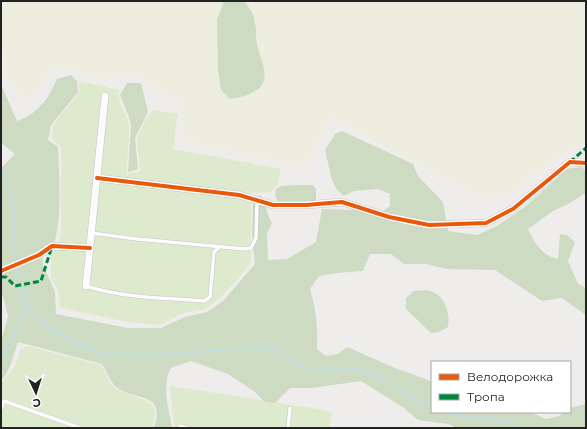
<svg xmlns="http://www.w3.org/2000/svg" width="587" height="429" font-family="Montserrat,sans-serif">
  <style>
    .farmland { fill: #eeeee0 }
    .grass { fill: #deeacd }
    .forest { fill: #cddbc2 }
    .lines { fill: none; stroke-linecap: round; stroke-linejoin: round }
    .stream { stroke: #c1dce0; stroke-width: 2 }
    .service-casing { stroke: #c5c4c3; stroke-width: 4.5 }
    .minor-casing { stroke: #c5c4c3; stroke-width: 8 }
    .service { stroke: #fdfcfc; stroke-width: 3.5 }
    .minor { stroke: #fdfcfc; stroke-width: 7 }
    .quiet { stroke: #00873e; stroke-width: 3; stroke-dasharray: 6 3; stroke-linecap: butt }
    .cycleway-casing { stroke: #fff; stroke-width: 6 }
    .cycleway { stroke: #e8590c; stroke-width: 4 }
  </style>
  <rect width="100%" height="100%" fill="#efedeb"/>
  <!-- farmland -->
  <path class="farmland" d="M1 1H586V144L573 147 503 197 480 196 328 117 307 167 182 140V103L135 74 108 79 53 66 30 102 7 79 1 48Z"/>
  <!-- grass -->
  <path class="grass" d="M79 81 119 90C117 100 123 108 127 117 132 133 126 156 127 174L140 171 137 138 145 121 153 110 178 114 173 149 281 169 278 184 271 192 251 193V261L242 274 220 298 206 309 184 313 159 325 128 322 60 308 58 291 51 278V252L57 248 61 232V147L52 139 53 125 79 92Z
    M27 346 101 365C105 372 109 382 114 387 116 389 120 391 123 392 144 402 162 398 152 428H1V384L15 366 20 350Z
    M170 386 325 410 332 414 329 428H174Z"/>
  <!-- forest -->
  <path class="forest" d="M224 1H244C249 7 254 14 255 23 257 30 255 37 257 44 259 56 270 74 261 86 253 95 240 97 230 99L221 90 218 70 217 20Z
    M71 75 77 81 78 92 51 125 48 140 58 147C59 180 63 215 53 247L42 252 43 265 55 292 56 314 128 328H161L185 317 207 312 223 301 255 264 252 233 253 200 260 195C267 203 266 214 272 223L267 234 268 260 287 259 316 242 322 209 383 211 390 206V194L378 189 354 191 344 196 337 190 332 180 325 150 335 134 342 131 413 164 418 176 443 202 448 231 477 235 497 226 526 206 567 169 582 167 586 172V193L568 204 553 211 528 229C534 242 542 256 558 259L560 234 567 235 575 242 568 261 578 284 586 288V315L562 298 542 301 495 270 446 269 426 264H404L391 254H370L363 271 337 273 319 276 310 289C316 309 318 328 317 349L326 356 338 354 347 347 395 368 428 380 432 383V412H530L546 419 559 416 565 412H570V408L586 404V428H457L448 424 418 420 404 408 361 381 312 388H290L275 403 265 402 255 392 228 374 191 361 171 368C161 386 169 409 172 428H154C166 392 137 401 117 388 111 383 106 371 102 364L18 342C13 355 11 370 1 381V341L8 317 4 299 1 294V168L15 154 1 143V84L17 121C39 113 48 99 57 79Z
    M127 83H141L148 112 135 138 138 169 128 172 131 126 129 117 120 95Z
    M297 185H313L316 189V201L311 203H279L275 196 276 189 281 186Z
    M427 290C430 291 436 293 439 296 447 303 450 317 448 327L439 332 431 333 406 309V298L414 291Z"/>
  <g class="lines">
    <!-- stream -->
    <path class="stream" d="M1 168 13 200 16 262
      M16 267 17 274 27 307 54 332 97 353 144 355 270 347 312 371 358 368 384 380 415 399 432 405
      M1 357 9 345 27 307
      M449 412 459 416 502 420 521 428"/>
    <!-- service casing -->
    <g class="service-casing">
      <path id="service" d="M91 233 137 239 245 249 251 248 256 238 257 201
        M86 286C123 298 166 298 204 301L210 297 214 252 219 247
        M1 410 4 401 80 428
        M180 426 187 428
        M288 428 290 408"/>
    </g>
    <!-- minor casing -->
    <g class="minor-casing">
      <path id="minor" d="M97 178 239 195 273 205H306L342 202 389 217 429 225 486 223 513 209 570 162 586 163
        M1 271 39 255 52 246 90 248
        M86 286 105 96"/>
    </g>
    <!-- service -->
    <use href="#service" class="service"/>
    <!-- minor -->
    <use href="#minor" class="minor"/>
    <!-- quiet -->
    <path class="quiet" d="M570 162 586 148
      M1 277H6L15 286 41 281 52 246"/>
    <!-- cycleway casing -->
    <g class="cycleway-casing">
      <path id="cycleway" d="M97 178 239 195 273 205H306L342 202 389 217 429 225 486 223 513 209 570 162 586 163
        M1 271 39 255 52 246 90 248"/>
    </g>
    <!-- cycleway -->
    <use href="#cycleway" class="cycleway"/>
  </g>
  <!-- border -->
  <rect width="587" height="429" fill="none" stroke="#222222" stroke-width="4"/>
  <!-- legend -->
  <rect x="431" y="361" width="140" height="52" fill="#ffffff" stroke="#a7a7a7"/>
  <rect x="439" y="374" width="20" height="6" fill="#e8590c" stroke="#a7a7a7"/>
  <text x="467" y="381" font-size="12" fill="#222222">Велодорожка</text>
  <rect x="439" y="394" width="20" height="6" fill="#00873e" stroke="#a7a7a7"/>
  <text x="467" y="401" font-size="12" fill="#222222">Тропа</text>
  <!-- north arrow -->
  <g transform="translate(36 393) rotate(176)" stroke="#ffffff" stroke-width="3" paint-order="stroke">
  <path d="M0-3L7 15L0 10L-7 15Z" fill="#222222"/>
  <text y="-6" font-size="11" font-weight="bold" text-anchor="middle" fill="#222222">С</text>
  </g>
</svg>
